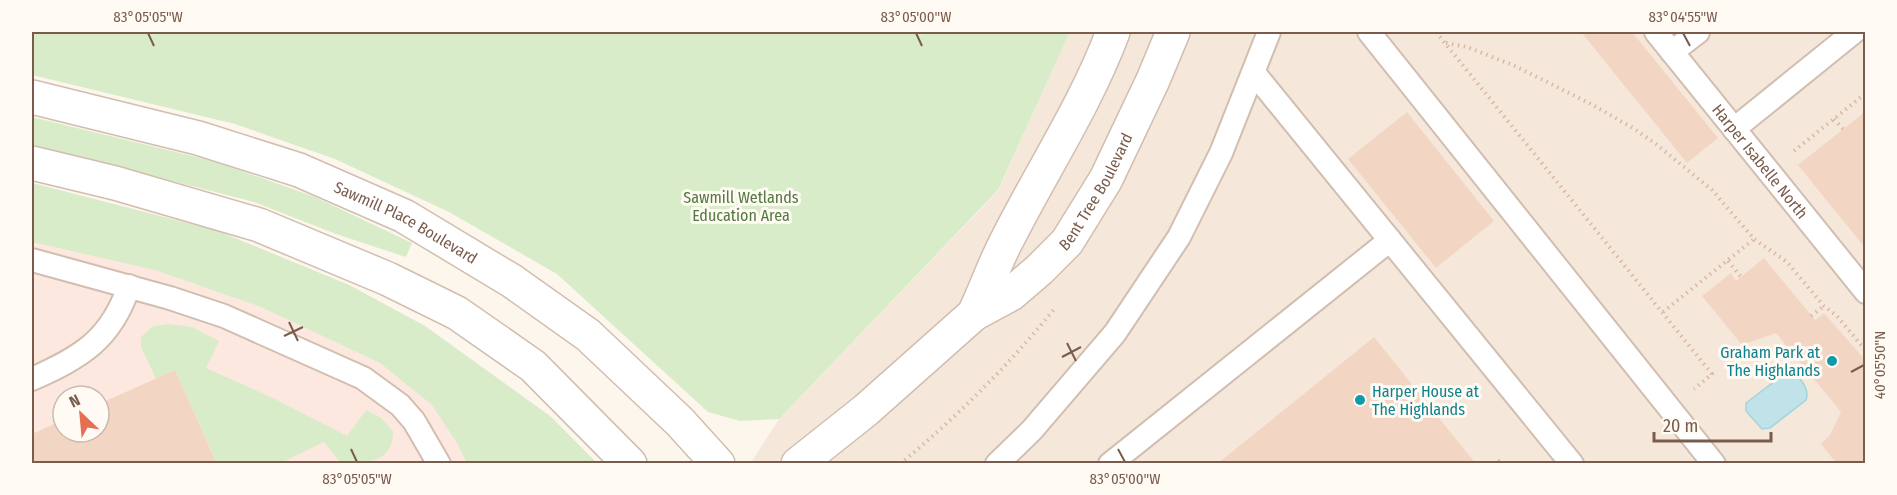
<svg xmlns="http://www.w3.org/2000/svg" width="1897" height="495" font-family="'Fira Sans Condensed',sans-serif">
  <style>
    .residential { fill: #f5e8da }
    .commercial { fill: #fde8e0; fill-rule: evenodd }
    .green { fill: #d8ecc9 }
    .water { fill: #bfe3e8; stroke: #a5d3da; stroke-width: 1.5 }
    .building { fill: #f3d5c3 }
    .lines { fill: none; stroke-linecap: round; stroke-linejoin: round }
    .service-casing { stroke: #d1beb0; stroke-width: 26 }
    .tertiary-casing { stroke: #d1beb0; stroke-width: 36 }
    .path { stroke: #d9b8a5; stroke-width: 4; stroke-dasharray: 1.5 4.5; stroke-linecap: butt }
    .service { stroke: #fff; stroke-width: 22 }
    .tertiary { stroke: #fff; stroke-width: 33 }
    .ticks { fill: none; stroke: #7a5c4d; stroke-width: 2 }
    .culture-dot { fill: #0f9aa8; stroke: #fffaf3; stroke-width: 2 }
    .labels { text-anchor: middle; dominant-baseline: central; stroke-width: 6; stroke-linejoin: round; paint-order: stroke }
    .street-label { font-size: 16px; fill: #7a5c4d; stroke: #fffaf3 }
    .park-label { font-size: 16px; fill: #537a41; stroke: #fffaf3 }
    .culture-label { font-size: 16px; fill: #0d838f; stroke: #fffaf3; text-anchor: end }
    .neatline { fill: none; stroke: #7a5c4d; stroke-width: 2 }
    .ticks-label { font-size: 15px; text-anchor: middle; fill: #7a5c4d }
  </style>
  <rect width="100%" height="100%" fill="#fdf6ec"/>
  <!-- residential -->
  <path class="residential" d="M1070 32H1865V463L750 464 779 419 998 191Z"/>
  <!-- commercial -->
  <path class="commercial" d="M32 183 218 231 349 285 425 326 550 416 597 463 32 464ZM63 396H99V432H63Z"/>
  <!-- green -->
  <path class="green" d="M32 32H1070L998 190 779 419 740 421 708 412 557 274 449 212 335 159 235 124 32 75Z
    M32 117 217 162 315 197 412 243 406 257 336 234 254 202 32 145Z
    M32 183 218 231 349 285 425 326 550 416 597 463H467L457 443 432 405 380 363 261 307 155 270 32 242Z
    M169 324 192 327 219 341 206 368 271 397 347 436 366 410 381 418 393 431C393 463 368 463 341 463L324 442 281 463H217L175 370 156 379 141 347V337L153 326Z"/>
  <!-- water -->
  <path class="water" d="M1788 371C1799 374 1810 389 1806 400L1770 428 1762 429 1746 411V403Z"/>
  <!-- building -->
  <path class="building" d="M1581 32H1632L1718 138 1687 163Z
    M1866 111V249L1798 165Z
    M1407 112 1494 221 1436 268 1348 159Z
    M1764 258 1815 320 1824 313 1866 361V464H1837L1821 444 1830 435 1841 412 1776 333 1742 345 1702 296 1731 273 1736 281Z
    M1374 337 1476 464H1217Z
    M175 370 217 464H32V434L63 420V432H99V404Z"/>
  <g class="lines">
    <!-- service casing -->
    <g class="service-casing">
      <g id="service">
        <path d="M1369 32 1714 464"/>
        <path id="s1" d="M1656 32 1866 292"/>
        <path d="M1672 52 1698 32"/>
        <path d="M1254 73 1572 464"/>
        <path d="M1734 129 1854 32"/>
        <path d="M32 260 170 298 224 316 363 378 400 405 414 421 439 464"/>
        <path d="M32 379C81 357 111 340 129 286"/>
        <path d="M997 464 1032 430 1115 333 1179 237 1221 153 1269 32"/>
        <path d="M1110 464 1390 240"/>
      </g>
    </g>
    <!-- tertiary casing -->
    <g class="tertiary-casing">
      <g id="tertiary">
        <path id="s2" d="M32 97 198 138 299 170 404 216 512 281 588 335 680 422 718 464"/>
        <path d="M32 163 115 183 259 225 388 279 457 313 533 366 630 464"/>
        <path d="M974 314C986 289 995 262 1008 238 1043 169 1086 104 1113 32"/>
        <path id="s3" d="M798 464 866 410 974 314 1011 294 1039 270 1067 242 1106 179 1153 80 1173 32"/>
      </g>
    </g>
    <!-- path -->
    <path class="path" d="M1436 32 1712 374 1694 389
      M1446 43 1467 47 1515 66 1589 103 1633 128 1656 144 1712 190 1754 239 1787 262 1824 306 1837 316 1866 351
      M1834 119 1843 129
      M1794 151 1866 93
      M1728 261 1741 277
      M1663 312 1754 239
      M1811 316 1824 306
      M1498 460 1501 464
      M900 464C957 417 1009 365 1055 308"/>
    <!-- service -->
    <use href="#service" class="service"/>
    <!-- tertiary -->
    <use href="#tertiary" class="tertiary"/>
  </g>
  <!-- ticks -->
  <path class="ticks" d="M148 33 154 46M916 33 922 46M1683 33 1690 46M289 322 298 341M284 336 303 327M1067 343 1076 361M1062 357 1081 347M1851 372 1864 365M351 449 357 462M1118 449 1125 462"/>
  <!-- markers -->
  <g class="culture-dot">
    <circle cx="1832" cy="361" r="6"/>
    <circle cx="1360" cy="400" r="6"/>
  </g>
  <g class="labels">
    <!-- street labels -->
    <g class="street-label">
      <text stroke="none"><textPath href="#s1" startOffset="166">Harper Isabelle North</textPath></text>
      <text stroke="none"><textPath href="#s3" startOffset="408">Bent Tree Boulevard</textPath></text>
      <text stroke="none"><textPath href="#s2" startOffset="396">Sawmill Place Boulevard</textPath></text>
    </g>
    <!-- park labels -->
    <g class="park-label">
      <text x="741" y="197">Sawmill Wetlands<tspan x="741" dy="18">Education Area</tspan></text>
    </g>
    <!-- culture labels -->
    <g class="culture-label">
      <text x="1820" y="352">Graham Park at<tspan x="1820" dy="18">The Highlands</tspan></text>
      <text x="1372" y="391" text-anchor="start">Harper House at<tspan x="1372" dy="18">The Highlands</tspan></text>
    </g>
  </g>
  <!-- border -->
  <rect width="1897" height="495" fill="none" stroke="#fffaf3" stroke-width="66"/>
  <!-- north arrow -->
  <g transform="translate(81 414) rotate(334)"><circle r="28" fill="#fffaf3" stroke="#cabbb1" stroke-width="1.5"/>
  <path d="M0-4.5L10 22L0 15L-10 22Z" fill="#e76f51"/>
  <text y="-9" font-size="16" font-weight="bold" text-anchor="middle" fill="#7a5c4d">N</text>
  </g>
  <!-- scale -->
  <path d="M1654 432v9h117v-9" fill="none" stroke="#7a5c4d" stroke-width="3"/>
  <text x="1663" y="432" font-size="18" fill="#7a5c4d" stroke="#fffaf3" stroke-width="4.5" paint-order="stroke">20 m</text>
  <rect x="33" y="33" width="1831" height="429" class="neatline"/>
  <g class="ticks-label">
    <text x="148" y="22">83°05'05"W</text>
    <text x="916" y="22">83°05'00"W</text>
    <text x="1683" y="22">83°04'55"W</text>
    <text transform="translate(1880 365) rotate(-90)" y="5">40°05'50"N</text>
    <text x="357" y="484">83°05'05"W</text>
    <text x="1125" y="484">83°05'00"W</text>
  </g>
</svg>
